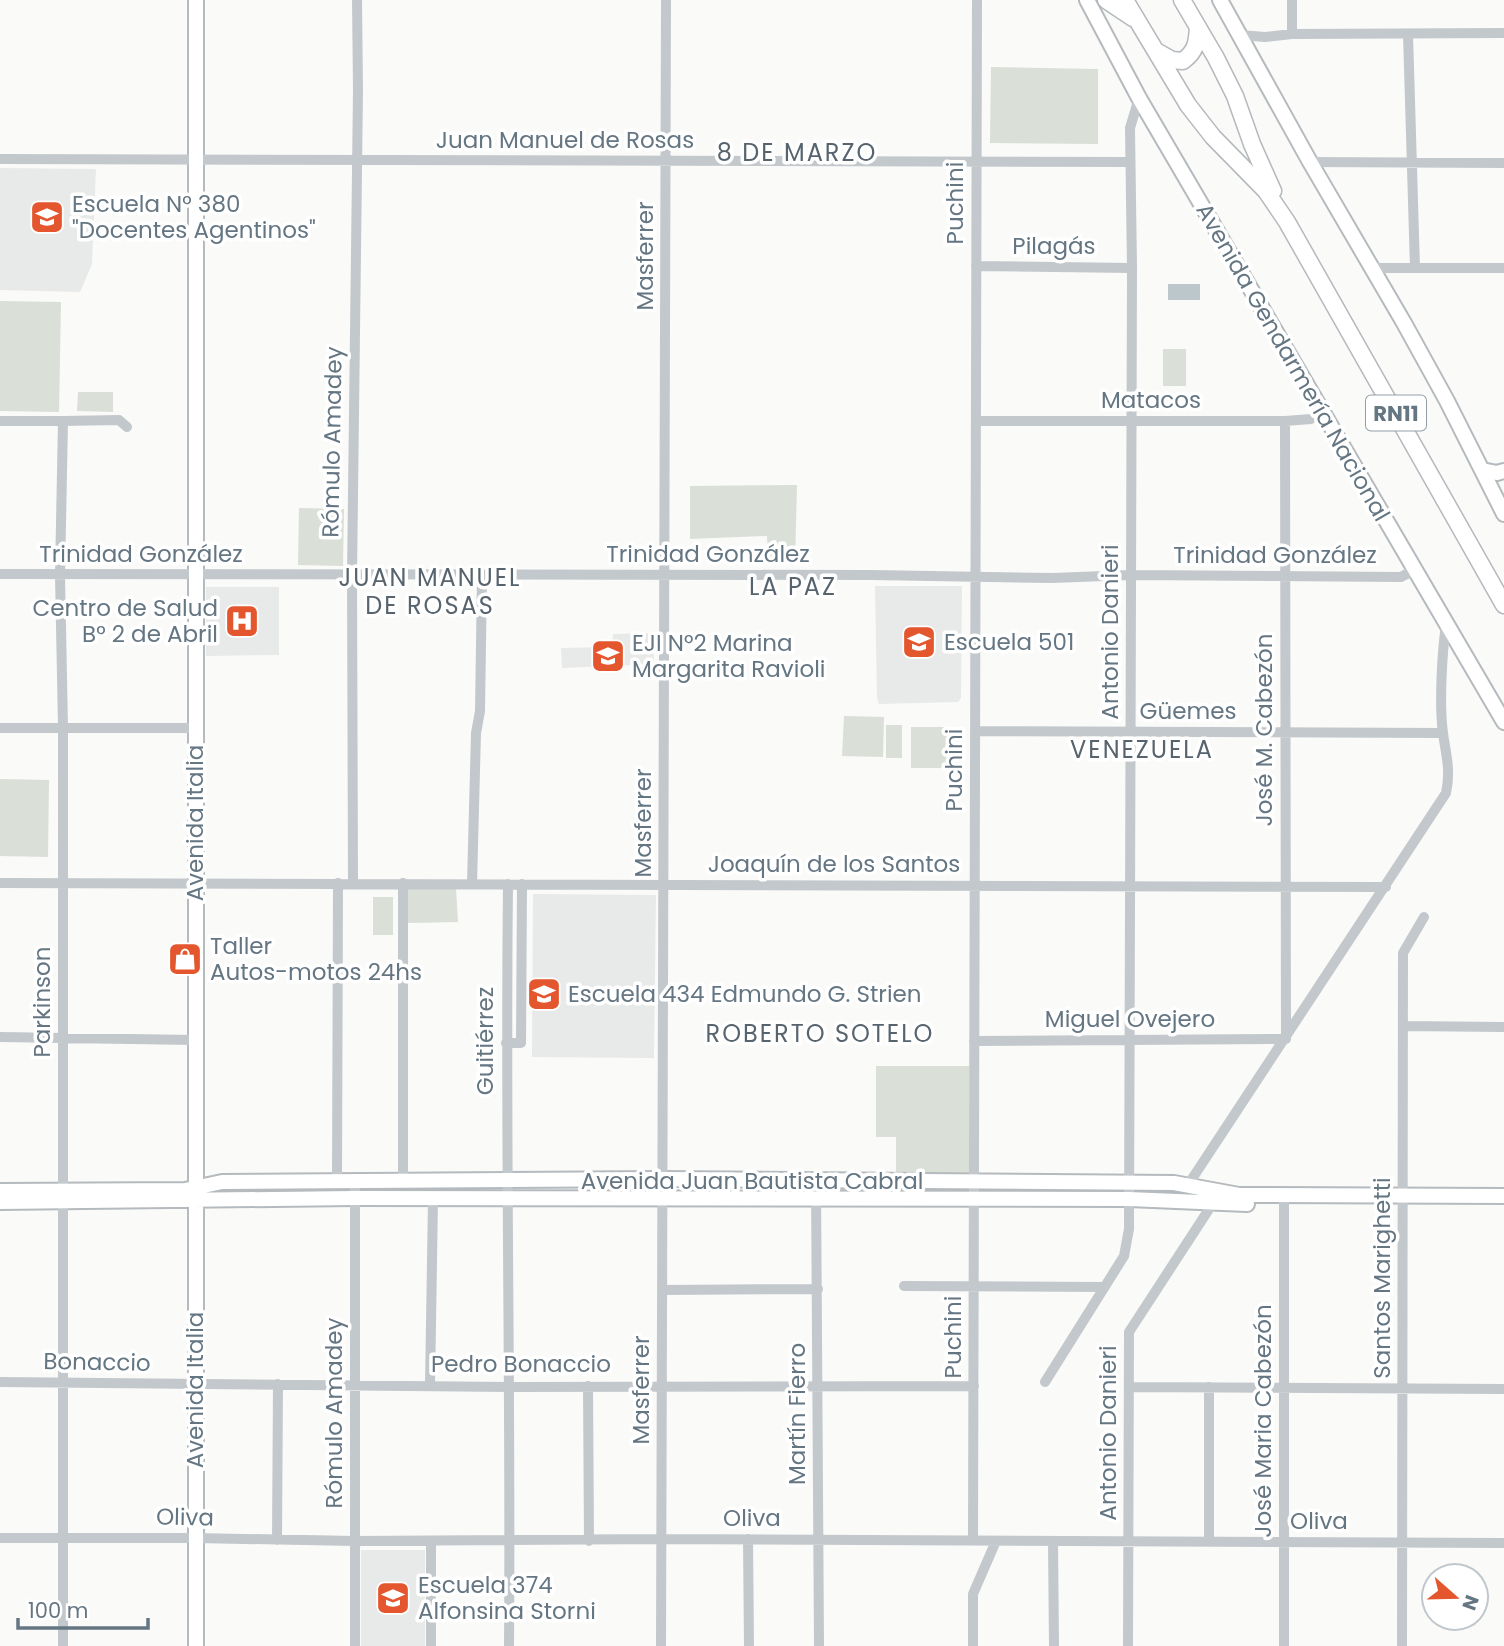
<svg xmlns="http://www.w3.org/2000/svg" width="1504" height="1646" font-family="Poppins,sans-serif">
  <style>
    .built { fill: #e8e9e9 }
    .green { fill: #dadfd7 }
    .water { fill: #bbc7cb }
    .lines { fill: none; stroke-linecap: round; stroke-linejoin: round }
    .major-casing { stroke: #b5babe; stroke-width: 18 }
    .highway-casing { stroke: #b4b9bd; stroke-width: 19 }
    .minor { stroke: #c3c8cc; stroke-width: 10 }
    .major { stroke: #fff; stroke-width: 14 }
    .highway { stroke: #fff; stroke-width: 16 }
    .labels { text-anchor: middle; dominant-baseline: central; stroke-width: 7; stroke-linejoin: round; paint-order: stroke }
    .shield { fill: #fff; stroke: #939fa8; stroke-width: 2 }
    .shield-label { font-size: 21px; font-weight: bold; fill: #657683 }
    .street-label { font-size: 23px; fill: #657683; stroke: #fff }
    .poi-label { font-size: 23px; fill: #657683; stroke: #fff; text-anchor: start }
    .neighbourhood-label { font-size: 24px; letter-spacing: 2px; fill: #57646e; stroke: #fff }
  </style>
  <rect width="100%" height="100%" fill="#fafaf8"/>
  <!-- built -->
  <path class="built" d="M0 168 96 169 92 264 80 292 0 290Z
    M875 586H962L961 698 958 702 879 704 877 698Z
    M206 587H279V655L206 656Z
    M653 633 654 664 562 668 561 648 612 647 613 634Z
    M533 894 656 895 654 1058 532 1057Z
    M361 1550H425V1646H361Z"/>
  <!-- green -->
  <path class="green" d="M991 67 1098 69V144L990 143Z
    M0 301 61 302 59 412 0 411Z
    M1163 349H1186V386H1163Z
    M78 392H113V412L77 411Z
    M797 485 795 562 768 561 767 536 690 539V486Z
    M299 508 344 509 343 566 298 565Z
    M844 716 884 717 883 757 842 756Z
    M886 725H902V758H886Z
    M911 727H960V768H911Z
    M0 779 49 780 48 857 0 856Z
    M408 889H456L458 922 408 923Z
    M373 897H393V935H373Z
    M876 1066H969V1176H896V1137H876Z"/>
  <!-- water -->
  <path class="water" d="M1168 284H1200V300H1168Z"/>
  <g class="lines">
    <!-- major casing -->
    <g class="major-casing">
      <path id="major" d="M1087 0 1139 98 1504 722
        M1220 0 1310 162 1404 323 1447 401 1504 514
        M1482 470 1497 473 1504 471
        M0 1191 185 1190 222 1182 662 1179 1174 1183 1239 1195 1504 1196
        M0 1202 355 1198 1129 1199 1247 1204
        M196 1646V0"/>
    </g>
    <!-- highway casing -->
    <g class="highway-casing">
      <path id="highway" d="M1106 0 1133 18
        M1125 0 1188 105 1213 137 1266 191 1287 222 1504 605
        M1182 0 1216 58 1235 96 1252 144 1273 191
        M1156 51 1172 60 1183 61C1196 51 1197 43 1198 27"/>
    </g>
    <!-- minor -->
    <path class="minor" d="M1292 34V0
      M1408 34 1415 268
      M1240 35 1265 37 1292 34 1504 33
      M0 159 1130 162
      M1310 162 1504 163
      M976 266 1132 268
      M1371 268H1504
      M0 421H63L60 575 63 728V1646
      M63 421 119 420 127 427
      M976 421H1285L1311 419 1325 413
      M0 574 872 575 1052 578 1131 575 1401 577 1414 570
      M0 728H195
      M975 731 1443 733
      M0 883 1386 887
      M353 884 352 575 358 90 357 0
      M472 884 476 733 480 711 482 575
      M508 884C505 1138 511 1392 509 1646
      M1403 1026 1504 1027
      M0 1037 195 1040
      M974 1041 1286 1039 1285 421
      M506 1043H521L522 884
      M337 1180 338 883
      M355 1180V1646
      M403 1180V883
      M816 1181 819 1646
      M1188 1185 1446 793C1451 769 1446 756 1443 733 1439 704 1442 654 1446 624
      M904 1286 1105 1287
      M662 1290 818 1289
      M0 1382 509 1387 974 1386
      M1045 1382 1124 1256 1129 1229 1132 268 1130 128 1139 98
      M430 1385 433 1199
      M588 1386 589 1541
      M1129 1387 1504 1389
      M0 1538H195L355 1541 661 1539 1504 1543
      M748 1539 749 1646
      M277 1540 278 1384
      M973 1540 977 0
      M431 1541V1646
      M1053 1541 1054 1646
      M1209 1541V1387
      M661 1646 666 0
      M973 1646V1594L996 1541
      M1128 1646 1129 1332 1213 1203
      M1284 1646V1195
      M1402 1646 1403 953 1424 917"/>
    <!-- major -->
    <use href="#major" class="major"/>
    <!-- highway -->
    <use href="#highway" class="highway"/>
  </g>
  <!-- icons -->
  <defs>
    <g id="school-square" transform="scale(1.75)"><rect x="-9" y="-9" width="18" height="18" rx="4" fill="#e4572e" stroke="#fff"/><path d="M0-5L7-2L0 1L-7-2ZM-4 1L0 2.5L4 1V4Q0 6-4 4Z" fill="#fff"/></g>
    <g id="hospital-square" transform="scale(1.75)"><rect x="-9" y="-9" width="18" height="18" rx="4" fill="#e4572e" stroke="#fff"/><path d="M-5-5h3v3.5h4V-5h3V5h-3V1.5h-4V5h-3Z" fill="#fff"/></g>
    <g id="shop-square" transform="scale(1.75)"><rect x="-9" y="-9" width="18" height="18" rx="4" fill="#e4572e" stroke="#fff"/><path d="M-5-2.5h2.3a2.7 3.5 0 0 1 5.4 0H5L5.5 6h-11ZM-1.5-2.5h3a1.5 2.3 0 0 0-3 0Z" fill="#fff"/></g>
  </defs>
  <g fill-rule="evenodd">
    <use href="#school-square" x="47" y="217"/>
    <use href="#hospital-square" x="242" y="621"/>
    <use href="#school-square" x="919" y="642"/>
    <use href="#school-square" x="608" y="656"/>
    <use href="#shop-square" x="185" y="959"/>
    <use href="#school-square" x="544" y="994"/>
    <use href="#school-square" x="393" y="1598"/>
  </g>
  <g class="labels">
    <!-- shield labels -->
    <rect class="shield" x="1366" y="395.5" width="60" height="35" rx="5"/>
    <g class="shield-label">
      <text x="1396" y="413">RN11</text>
    </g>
    <!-- street labels -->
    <g class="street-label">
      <text x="565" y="140">Juan Manuel de Rosas</text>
      <text transform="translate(955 203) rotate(-90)">Puchini</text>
      <text x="1054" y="246">Pilagás</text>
      <text transform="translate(645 256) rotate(-90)">Masferrer</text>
      <text transform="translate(1293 362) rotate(60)">Avenida Gendarmería Nacional</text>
      <text x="1151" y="400">Matacos</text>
      <text transform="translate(332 442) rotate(-89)">Rómulo Amadey</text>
      <text x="141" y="554">Trinidad González</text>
      <text x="708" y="554">Trinidad González</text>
      <text x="1275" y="555">Trinidad González</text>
      <text transform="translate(1110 632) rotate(-90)">Antonio Danieri</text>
      <text x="1188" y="711">Güemes</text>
      <text transform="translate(1264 730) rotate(-90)">José M. Cabezón</text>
      <text transform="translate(954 770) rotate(-90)">Puchini</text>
      <text transform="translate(195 823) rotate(-90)">Avenida Italia</text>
      <text transform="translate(643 823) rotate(-90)">Masferrer</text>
      <text x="834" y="864">Joaquín de los Santos</text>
      <text transform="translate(42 1002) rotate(-90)">Parkinson</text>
      <text x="1130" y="1019">Miguel Ovejero</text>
      <text transform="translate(485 1041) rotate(-90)">Guitiérrez</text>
      <text x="752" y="1181">Avenida Juan Bautista Cabral</text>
      <text transform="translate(1382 1278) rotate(-90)">Santos Marighetti</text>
      <text transform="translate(953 1337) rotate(-90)">Puchini</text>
      <text transform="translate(97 1362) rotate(1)">Bonaccio</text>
      <text x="521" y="1364">Pedro Bonaccio</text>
      <text transform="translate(195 1390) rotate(-90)">Avenida Italia</text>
      <text transform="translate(641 1390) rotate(-90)">Masferrer</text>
      <text transform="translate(334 1413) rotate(-90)">Rómulo Amadey</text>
      <text transform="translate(797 1414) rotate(-90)">Martín Fierro</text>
      <text transform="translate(1263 1421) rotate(-90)">José Maria Cabezón</text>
      <text transform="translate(1108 1433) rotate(-90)">Antonio Danieri</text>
      <text transform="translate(185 1517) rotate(1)">Oliva</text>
      <text x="752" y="1518">Oliva</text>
      <text x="1319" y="1521">Oliva</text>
    </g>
    <!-- poi labels -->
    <g class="poi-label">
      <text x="72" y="204">Escuela N° 380<tspan x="72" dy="26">"Docentes Agentinos"</tspan></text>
      <text x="218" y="608" text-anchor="end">Centro de Salud<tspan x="218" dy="26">B° 2 de Abril</tspan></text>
      <text x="944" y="642">Escuela 501</text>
      <text x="632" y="643">EJI N°2 Marina<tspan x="632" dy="26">Margarita Ravioli</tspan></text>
      <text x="210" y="946">Taller<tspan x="210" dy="26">Autos-motos 24hs</tspan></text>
      <text x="568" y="994">Escuela 434 Edmundo G. Strien</text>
      <text x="418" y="1585">Escuela 374<tspan x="418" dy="26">Alfonsina Storni</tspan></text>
    </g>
    <!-- neighbourhood labels -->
    <g class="neighbourhood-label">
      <text x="797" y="152">8 DE MARZO</text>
      <text x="430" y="577">JUAN MANUEL<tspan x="430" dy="28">DE ROSAS</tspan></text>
      <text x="793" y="586">LA PAZ</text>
      <text x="1142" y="749">VENEZUELA</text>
      <text x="820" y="1033">ROBERTO SOTELO</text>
    </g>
  </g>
  <!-- north arrow -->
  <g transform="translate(1455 1597) rotate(110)"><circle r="33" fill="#ffffff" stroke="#c1c8cd" stroke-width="2"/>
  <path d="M0-5L12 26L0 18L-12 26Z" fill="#e4572e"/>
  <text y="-10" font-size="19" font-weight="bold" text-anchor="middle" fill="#657683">N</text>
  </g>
  <!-- scale -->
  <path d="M18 1618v10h130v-10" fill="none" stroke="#657683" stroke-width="3.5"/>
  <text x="28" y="1618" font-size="21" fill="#657683" stroke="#ffffff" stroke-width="5" paint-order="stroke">100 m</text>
</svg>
